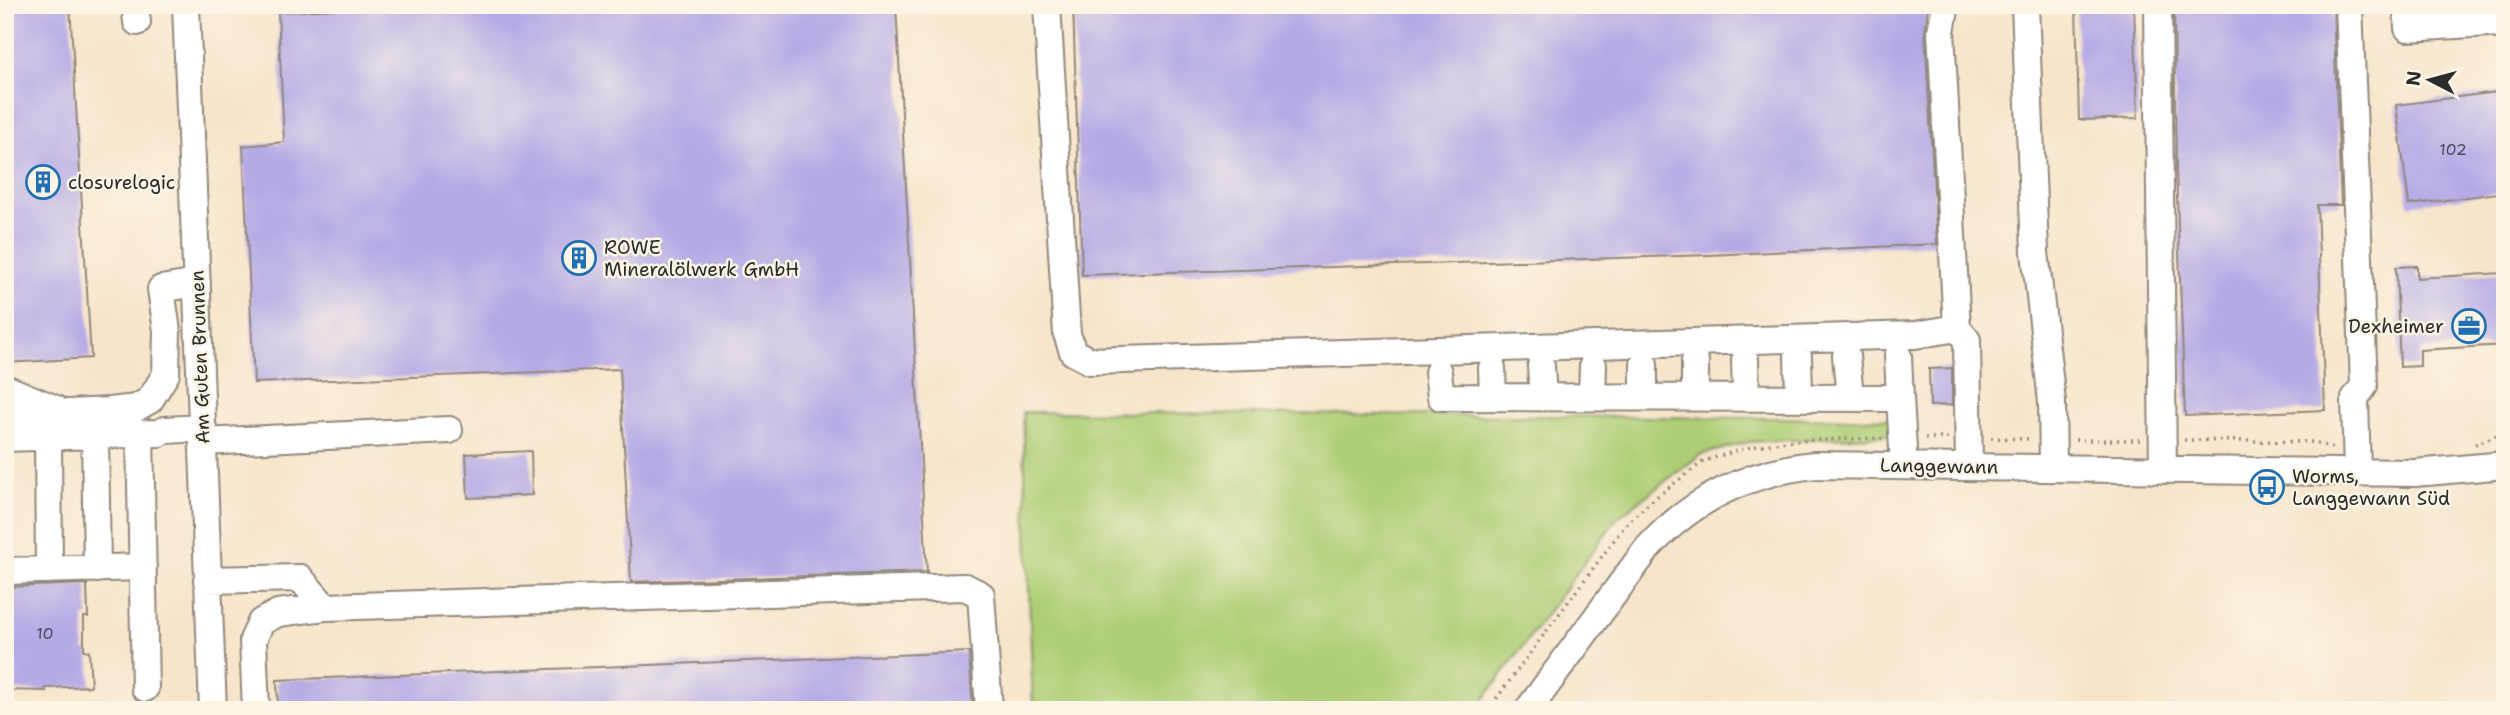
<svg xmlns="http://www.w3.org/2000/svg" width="2510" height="715" font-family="'Shantell Sans',sans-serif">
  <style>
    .green { fill: #aece75; stroke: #6c7c50; stroke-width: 2 }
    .building { fill: #b5aae5 }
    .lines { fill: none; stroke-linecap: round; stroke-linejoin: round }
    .minor-casing { stroke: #91887b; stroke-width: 30 }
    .path { stroke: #91887b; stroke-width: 3.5; stroke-dasharray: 2 5; stroke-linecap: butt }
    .minor { stroke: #fff; stroke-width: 26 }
    .labels { text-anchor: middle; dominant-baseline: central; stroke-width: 5; stroke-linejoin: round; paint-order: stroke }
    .number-label { font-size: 16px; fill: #4e4b5a }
    .poi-label { font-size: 19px; fill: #2b2b2b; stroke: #fcf5e5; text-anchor: start }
    .street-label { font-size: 19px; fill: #2b2b2b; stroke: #fcf5e5 }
  </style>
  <rect width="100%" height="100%" fill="#fcf5e5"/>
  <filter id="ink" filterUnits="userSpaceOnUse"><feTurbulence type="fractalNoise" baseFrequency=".0143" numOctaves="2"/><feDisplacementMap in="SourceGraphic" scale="14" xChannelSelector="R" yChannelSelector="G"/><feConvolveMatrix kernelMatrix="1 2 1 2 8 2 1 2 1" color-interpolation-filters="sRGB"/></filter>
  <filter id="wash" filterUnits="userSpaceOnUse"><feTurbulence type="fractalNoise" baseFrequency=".00686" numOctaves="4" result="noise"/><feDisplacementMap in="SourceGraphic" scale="28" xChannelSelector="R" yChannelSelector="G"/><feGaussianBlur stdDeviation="1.57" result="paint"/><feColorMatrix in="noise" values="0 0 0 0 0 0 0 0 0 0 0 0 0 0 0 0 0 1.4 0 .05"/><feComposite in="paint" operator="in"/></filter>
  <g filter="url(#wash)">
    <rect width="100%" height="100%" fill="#f7e5cb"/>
    <!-- green -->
    <path class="green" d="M1023 412 1894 419 1895 435 1748 442 1700 455 1617 518 1476 710H1033Z"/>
    <g id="blocks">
      <!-- building -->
      <path class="building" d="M5 5H70L91 358 5 363Z
        M419 5H896L927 572 631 582 620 369 254 383 243 146 284 142 278 12Z
        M1073 5H1928L1925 32 1937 244 1709 255 1082 275Z
        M2076 5H2134L2138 118 2079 120Z
        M2174 5H2333L2341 205H2317L2325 410 2185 416 2176 169Z
        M2505 91V192L2409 205 2396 105Z
        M2417 266V278L2503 273 2505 345 2420 350V366L2400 367 2396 267Z
        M1952 368V405L1930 406 1929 369Z
        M531 451 532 495 468 498 466 454Z
        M87 584 88 617H84V650L89 651 91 686 45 688 46 691 5 690V587Z
        M969 652 973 710H278L277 680Z"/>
    </g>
  </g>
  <g filter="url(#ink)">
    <use href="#blocks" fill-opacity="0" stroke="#91887b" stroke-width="2"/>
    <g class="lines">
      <!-- minor casing -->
      <g class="minor-casing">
        <path id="minor" d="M135 5 137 22
          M186 5 213 710
          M1047 5 1067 334 1073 352 1090 361 1915 335 1957 328
          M1946 5 1941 31 1957 328 1967 340 1969 467
          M2025 5 2035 252 2052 402 2053 468
          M2158 5 2163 470
          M2349 5 2364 386 2355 398 2357 473
          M2407 5 2408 28 2489 23 2505 27
          M1798 356 1799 397
          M1846 356 1850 397
          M1898 356 1900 398
          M1745 360 1746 397
          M1541 366 1543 397
          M1492 368 1493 397
          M1438 372 1441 397 1900 398 1904 466
          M5 388 56 409
          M1592 397 1593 365
          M1644 397V364
          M1695 397V361
          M5 416 110 411 136 408 150 400 166 374 167 331 161 289 197 283
          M140 433 145 688
          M95 434 97 569
          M48 436 49 570
          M5 438 159 433 165 430 203 428
          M203 442 449 430
          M5 571 143 567
          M207 580 300 578 325 607 965 587 981 595 989 710
          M256 710 253 640 261 622 278 613 325 607
          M1528 710 1647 549C1692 499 1748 472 1815 465L2415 473 2505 465"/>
      </g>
      <!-- path -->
      <path class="path" d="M1925 438H1949
        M1991 438 2033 439
        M2075 440H2141
        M2184 440 2314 442 2336 449
        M2475 444 2505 432
        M1488 710 1626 524 1655 498 1704 461 1746 448 1786 441 1882 438"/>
      <!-- minor -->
      <use href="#minor" class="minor"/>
    </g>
  </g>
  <!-- icons -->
  <defs>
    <g id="building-ring" transform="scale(1.75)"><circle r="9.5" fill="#fcf5e5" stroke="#1f6fb2" stroke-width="1.5"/><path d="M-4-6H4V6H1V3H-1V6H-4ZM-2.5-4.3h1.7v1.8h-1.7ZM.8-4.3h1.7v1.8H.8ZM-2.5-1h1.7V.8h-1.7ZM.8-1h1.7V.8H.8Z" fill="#1f6fb2"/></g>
    <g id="office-ring" transform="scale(1.75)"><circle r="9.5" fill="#fcf5e5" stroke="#1f6fb2" stroke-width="1.5"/><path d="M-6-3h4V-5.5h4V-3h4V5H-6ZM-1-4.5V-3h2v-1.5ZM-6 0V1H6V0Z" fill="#1f6fb2"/></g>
    <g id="bus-ring" transform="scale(1.75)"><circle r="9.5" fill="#fcf5e5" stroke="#1f6fb2" stroke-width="1.5"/><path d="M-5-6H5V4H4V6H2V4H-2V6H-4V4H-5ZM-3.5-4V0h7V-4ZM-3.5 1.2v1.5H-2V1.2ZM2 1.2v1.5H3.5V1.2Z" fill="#1f6fb2"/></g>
  </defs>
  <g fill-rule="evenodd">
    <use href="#building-ring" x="43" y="182"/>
    <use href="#building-ring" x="579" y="258"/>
    <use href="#office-ring" x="2469" y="326"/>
    <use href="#bus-ring" x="2267" y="487"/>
  </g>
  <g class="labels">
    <!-- number labels -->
    <g class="number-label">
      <text x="2453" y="149">102</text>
      <text x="45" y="633">10</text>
    </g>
    <!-- poi labels -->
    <g class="poi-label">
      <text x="68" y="182">closurelogic</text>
      <text x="604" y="247">ROWE<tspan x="604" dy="22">Mineralölwerk GmbH</tspan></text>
      <text x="2444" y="326" text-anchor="end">Dexheimer</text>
      <text x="2292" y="476">Worms,<tspan x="2292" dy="22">Langgewann Süd</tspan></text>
    </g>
    <!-- street labels -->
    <g class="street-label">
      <text transform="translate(200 357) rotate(-92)">Am Guten Brunnen</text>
      <text transform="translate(1939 466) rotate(1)">Langgewann</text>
    </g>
  </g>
  <!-- margin -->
  <rect width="2510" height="715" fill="none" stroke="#fcf5e5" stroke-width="28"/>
  <!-- north arrow -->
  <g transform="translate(2430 80) rotate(276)" stroke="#fcf5e5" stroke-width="5" paint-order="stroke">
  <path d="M0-5L12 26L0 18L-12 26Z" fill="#2b2b2b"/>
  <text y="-10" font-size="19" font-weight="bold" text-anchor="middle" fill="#2b2b2b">N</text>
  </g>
</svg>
